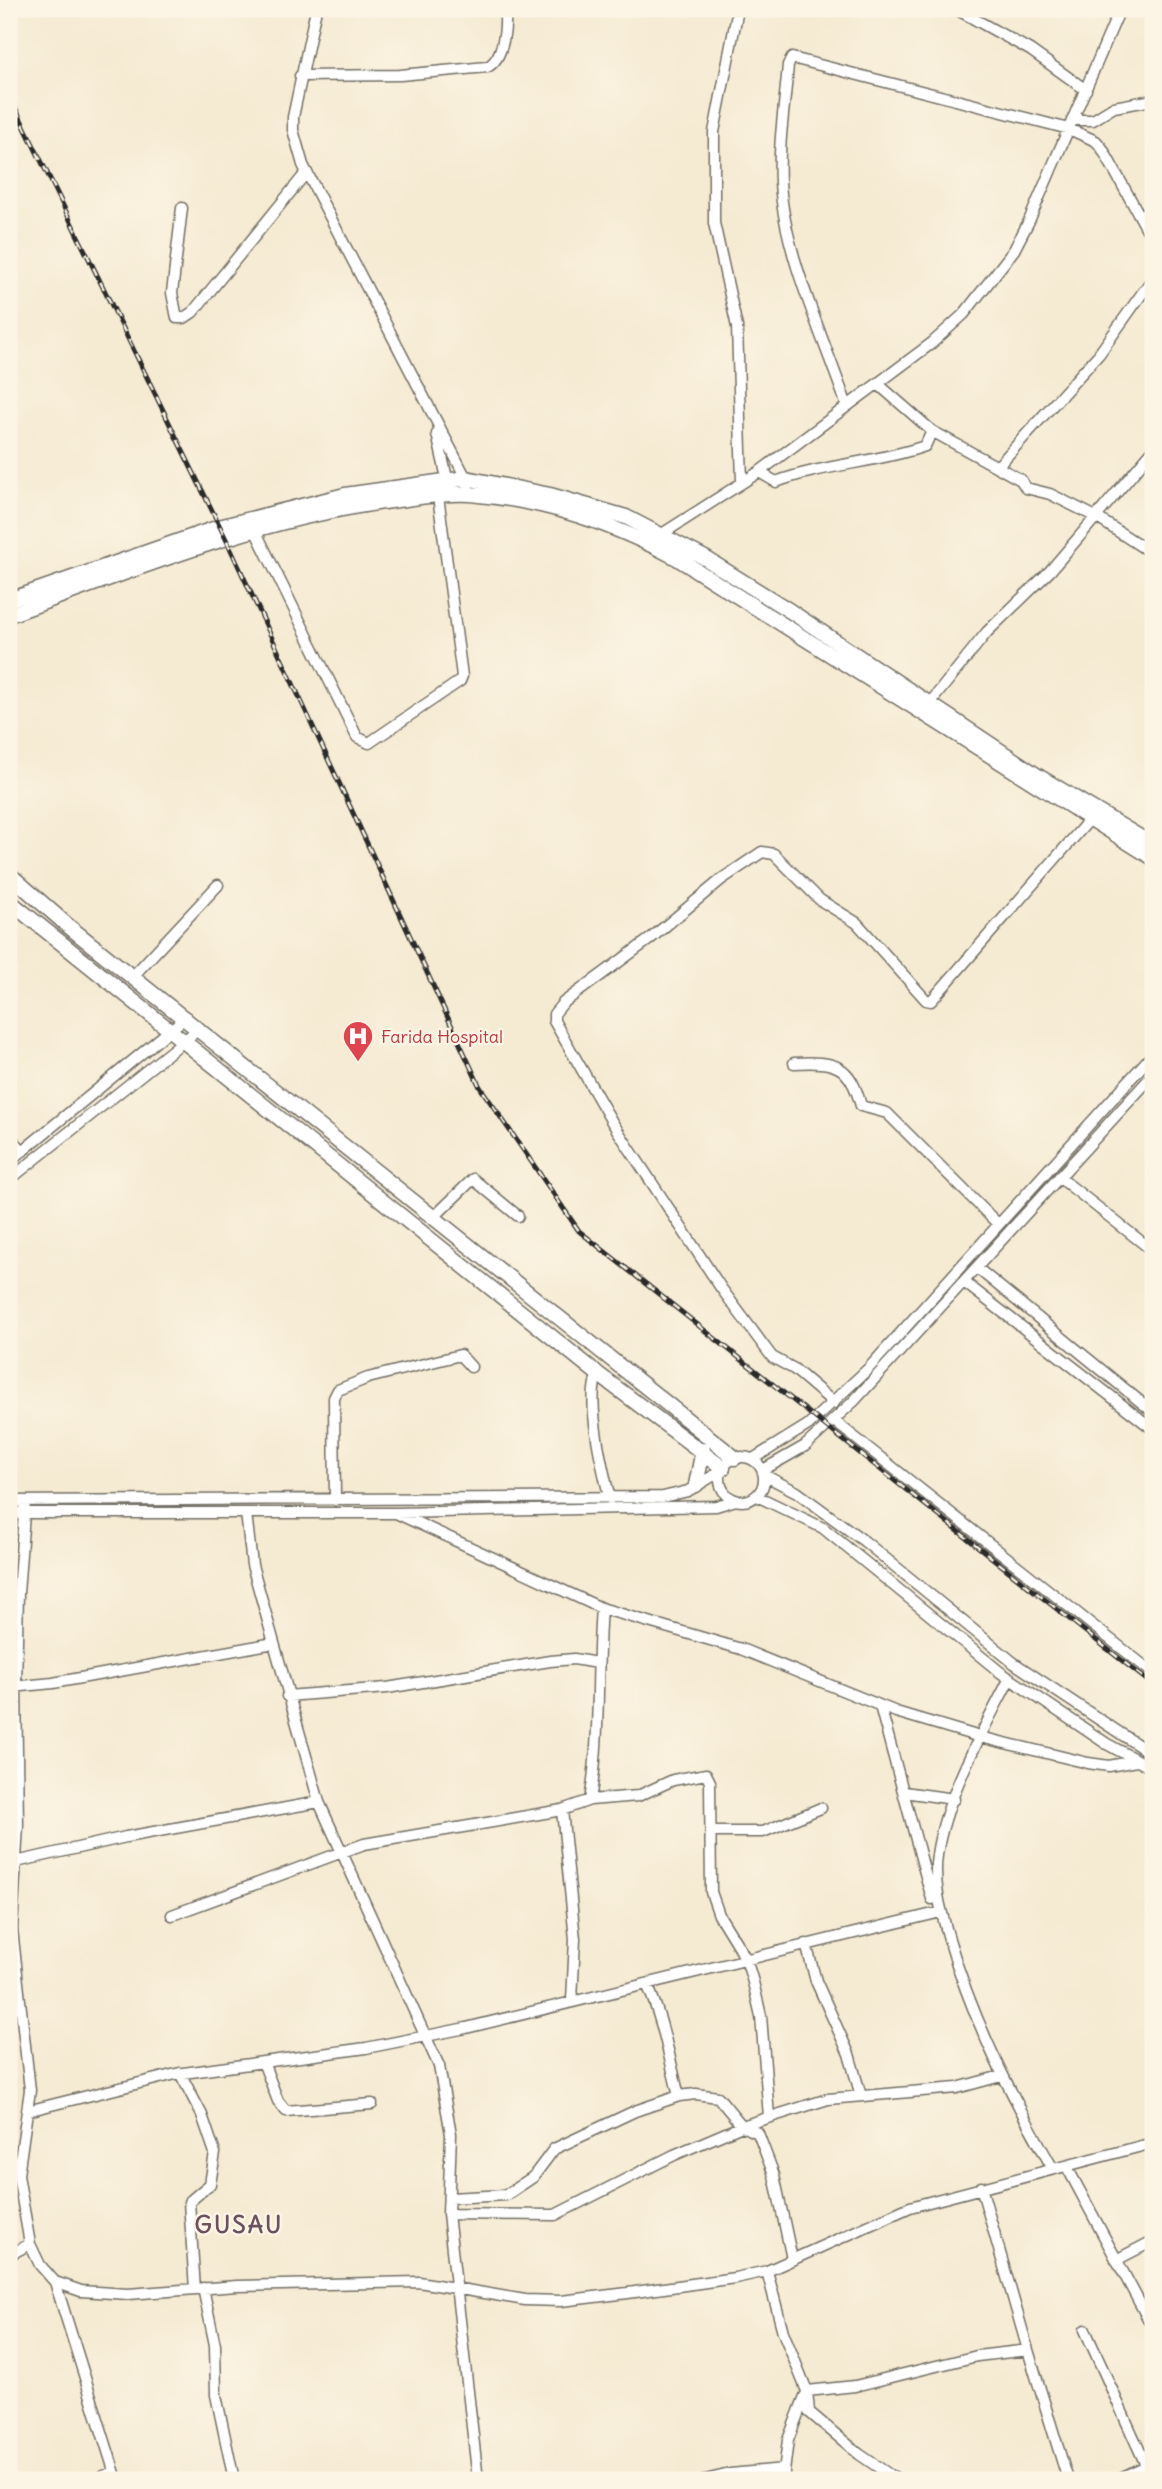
<svg xmlns="http://www.w3.org/2000/svg" width="1162" height="2489" font-family="Delius,sans-serif">
  <style>
    .lines { fill: none; stroke-linecap: round; stroke-linejoin: round }
    .minor-casing { stroke: #726e65; stroke-width: 13 }
    .major-casing { stroke: #726e65; stroke-width: 17 }
    .minor { stroke: #fff; stroke-width: 10 }
    .major { stroke: #fff; stroke-width: 14 }
    .rail-casing { stroke: #2b2b2b; stroke-width: 5 }
    .rail { stroke: #fcf5e5; stroke-width: 2.5; stroke-dasharray: 8; stroke-linecap: butt }
    .labels { text-anchor: middle; dominant-baseline: central; stroke-width: 5; stroke-linejoin: round; paint-order: stroke }
    .health-label { font-size: 18px; fill: #be3a42; stroke: #fcf5e5; text-anchor: start }
    .district-label { font-size: 24px; font-weight: bold; letter-spacing: 2px; fill: #6c5260; stroke: #fcf5e5 }
  </style>
  <rect width="100%" height="100%" fill="#fcf5e5"/>
  <filter id="ink" filterUnits="userSpaceOnUse"><feTurbulence type="fractalNoise" baseFrequency=".0143" numOctaves="2"/><feDisplacementMap in="SourceGraphic" scale="14" xChannelSelector="R" yChannelSelector="G"/><feConvolveMatrix kernelMatrix="1 2 1 2 8 2 1 2 1" color-interpolation-filters="sRGB"/></filter>
  <filter id="wash" filterUnits="userSpaceOnUse"><feTurbulence type="fractalNoise" baseFrequency=".00686" numOctaves="4" result="noise"/><feDisplacementMap in="SourceGraphic" scale="28" xChannelSelector="R" yChannelSelector="G"/><feGaussianBlur stdDeviation="1.57" result="paint"/><feColorMatrix in="noise" values="0 0 0 0 0 0 0 0 0 0 0 0 0 0 0 0 0 1.4 0 .05"/><feComposite in="paint" operator="in"/></filter>
  <g filter="url(#wash)">
    <rect width="100%" height="100%" fill="#f5ead2"/>
  </g>
  <g filter="url(#ink)">
    <g class="lines">
      <!-- minor casing -->
      <g class="minor-casing">
        <path id="minor" d="M316 9 293 117V130L303 165 466 478 469 494
          M738 9 714 132V223L737 327 742 481
          M956 9 1030 50 1086 90
          M300 76 400 75 487 67C504 59 507 25 504 9
          M1073 120H1093L1114 107 1153 100
          M182 208 172 293 177 318H184L193 312 306 173
          M878 384 932 431 1021 480 1026 488 1050 494 1096 517 1153 554
          M847 406C824 338 784 254 780 182 778 144 785 103 788 65L792 58 1069 129 1096 141 1102 148 1153 240
          M437 434 449 487
          M997 467 1099 354 1153 278
          M759 472 776 482C825 464 876 463 925 446L932 431
          M255 530 357 737 369 743 460 681 462 676 438 496
          M662 534 759 472 932 343 964 314 1014 250 1029 221 1120 9
          M930 703 987 632 1050 571 1153 450
          M134 975 218 885
          M794 1063C836 1061 850 1064 861 1106L887 1113 998 1224
          M9 1136 23 1151
          M9 1162 186 1017
          M1059 1177 1153 1251
          M9 1180 200 1028
          M434 1217 473 1179 518 1216
          M977 1268 1153 1412
          M964 1282 1153 1429
          M598 1374C585 1399 603 1471 610 1499
          M834 1403 794 1369 772 1357 721 1288 612 1122 554 1021V1014L563 1003 650 939 722 879 762 852 774 854 820 900 857 923 926 1000 931 1001 1090 819
          M834 1421 1153 1673
          M720 1479a22 22 0 1 1 44 0a22 22 0 1 1-44 0Z
          M753 1459 808 1425 868 1369 1153 1054
          M763 1470 805 1446 854 1401 1153 1075
          M764 1475 797 1492 864 1541 1014 1663 1153 1755
          M757 1496 823 1528 1000 1672 1107 1744 1153 1769
          M335 1500 334 1398 338 1390 368 1378 460 1355 471 1367
          M9 1501 663 1497 688 1491 721 1471
          M25 1501 18 1593 16 1686 18 1825 12 1929 30 2090 18 2175 30 2244 40 2265 55 2282 117 2480
          M9 1513H396L716 1506 736 1500
          M246 1513 252 1565 319 1802 439 2066 451 2134 448 2214 478 2480
          M396 1513 601 1608 741 1649 896 1712 980 1737 1088 1763 1109 1766 1136 1761
          M1010 1678C983 1731 945 1797 937 1855 933 1885 941 1911 949 1939 973 2021 1010 2093 1052 2167
          M12 1687 53 1683 274 1643
          M287 1696 387 1688 550 1661 574 1659 597 1663
          M880 1706 932 1899
          M904 1792 954 1799
          M590 1800C601 1737 596 1672 601 1608
          M562 1810 575 1939 572 2001
          M711 1832H763L821 1808
          M16 1862 126 1837 319 1802
          M172 1915 364 1844 562 1810 590 1800 638 1796 673 1780 706 1774 710 1782 711 1892 719 1915 746 1959 753 1982 761 2016 769 2117
          M806 1944 816 1981 849 2054 861 2096
          M647 1984C663 2020 669 2057 679 2096
          M263 2062 278 2101 286 2111 372 2104
          M180 2073 202 2115 215 2153 210 2184 189 2202 195 2289
          M27 2111 176 2074 366 2048 466 2028 941 1912
          M1067 2167 1153 2328
          M981 2187 1028 2350
          M449 2198 506 2195 533 2177 554 2149 635 2111 679 2096 696 2094 718 2097 742 2126 758 2133 774 2175 792 2259
          M448 2214 555 2215 674 2155 742 2126 828 2099 957 2088 1001 2076
          M9 2255 30 2244
          M1116 2260 1153 2241
          M767 2271 783 2332 807 2391 809 2412 859 2454 897 2480
          M55 2282 81 2291 128 2294 237 2286 419 2282 525 2300 561 2301 628 2293 735 2278 767 2271 910 2207 1153 2143
          M203 2288 215 2345 216 2395 234 2480
          M1085 2330 1146 2465
          M807 2391 855 2386 977 2356 1028 2350 1068 2480
          M94 2480 114 2472
          M705 2480 730 2474 784 2469
          M783 2480 788 2440 805 2396
          M1116 2480 1153 2463"/>
      </g>
      <!-- major casing -->
      <g class="major-casing">
        <path id="major" d="M9 600 219 527 345 495 466 478 550 495 626 517 705 558 790 611 1038 776 1153 845
          M9 615C133 570 259 518 391 501 416 498 444 492 470 494 548 501 609 522 677 558L1153 858
          M9 874 67 925 735 1458
          M9 901 598 1374 723 1468
          M696 1485 703 1450"/>
      </g>
      <!-- minor -->
      <use href="#minor" class="minor"/>
      <!-- major -->
      <use href="#major" class="major"/>
      <!-- rail casing -->
      <g class="rail-casing">
        <path id="rail" d="M9 95 226 539 480 1087 579 1231 1153 1685"/>
      </g>
      <!-- rail -->
      <use href="#rail" class="rail"/>
    </g>
  </g>
  <!-- icons -->
  <defs>
    <g id="hospital-pin" transform="scale(1.575)"><path d="M0 17L-7.5 6A9.5 9.5 0 1 1 7.5 6Z" fill="#e0444e" stroke="#fcf5e5"/><path d="M-5-5h3v3.5h4V-5h3V5h-3V1.5h-4V5h-3Z" fill="#fff"/></g>
  </defs>
  <g fill-rule="evenodd">
    <use href="#hospital-pin" x="358" y="1036"/>
  </g>
  <g class="labels">
    <!-- health labels -->
    <g class="health-label">
      <text x="381" y="1036">Farida Hospital</text>
    </g>
    <!-- district labels -->
    <g class="district-label">
      <text x="239" y="2224">GUSAU</text>
    </g>
  </g>
  <!-- margin -->
  <rect width="1162" height="2489" fill="none" stroke="#fcf5e5" stroke-width="35"/>
</svg>
